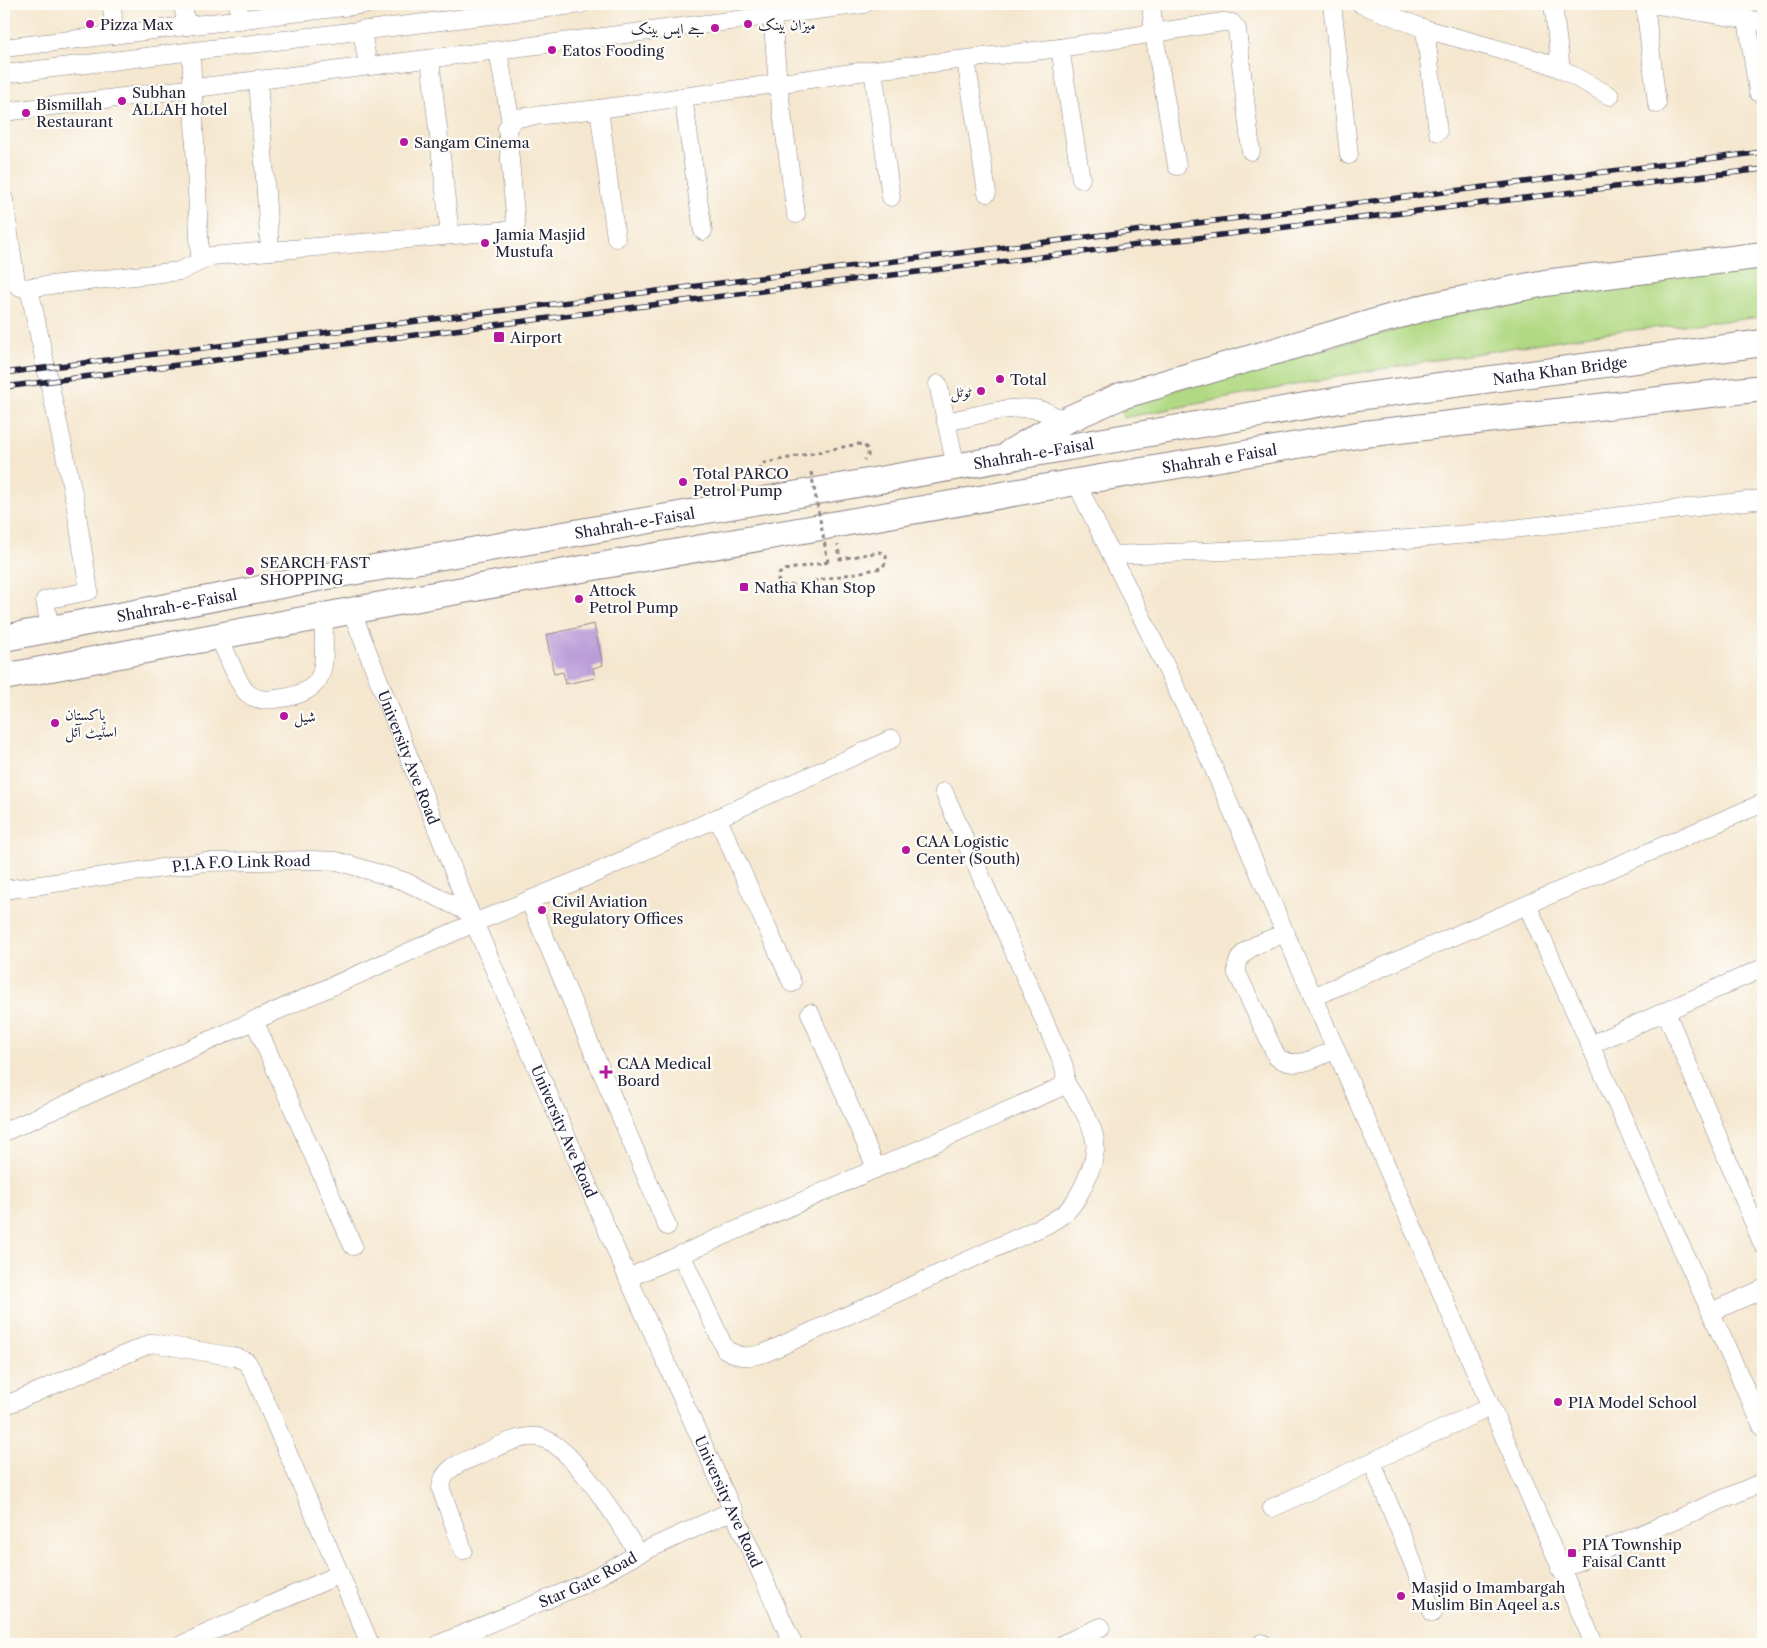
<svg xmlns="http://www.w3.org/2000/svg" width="1767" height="1648" font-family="'Libre Caslon Text',Amiri,serif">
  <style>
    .green { fill: #b1d983; stroke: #6a7e5f }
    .building { fill: #bb9cd8 }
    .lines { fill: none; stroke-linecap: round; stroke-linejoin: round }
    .minor-casing { stroke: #8c8485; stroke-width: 19 }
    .highway-casing { stroke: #8c8485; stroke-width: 28 }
    .path { stroke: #8c8485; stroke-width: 3; stroke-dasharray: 4 4; stroke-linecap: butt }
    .minor { stroke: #fff; stroke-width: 18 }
    .highway { stroke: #fff; stroke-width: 26 }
    .rail-casing { stroke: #22223b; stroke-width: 5.5 }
    .rail { stroke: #fdfcf7; stroke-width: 4; stroke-dasharray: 11; stroke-linecap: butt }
    .path-bridge { stroke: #8c8485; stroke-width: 3; stroke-dasharray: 4 4; stroke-linecap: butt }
    .poi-dot { fill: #b5179e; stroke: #fdfcf7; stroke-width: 2 }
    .labels { text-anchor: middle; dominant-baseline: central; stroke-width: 4.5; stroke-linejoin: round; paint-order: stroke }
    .poi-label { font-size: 15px; fill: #22223b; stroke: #fdfcf7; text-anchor: start }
    .street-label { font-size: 15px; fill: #22223b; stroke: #fdfcf7 }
  </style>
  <rect width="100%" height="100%" fill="#fdfcf7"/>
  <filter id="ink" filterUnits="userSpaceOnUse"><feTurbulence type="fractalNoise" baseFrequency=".02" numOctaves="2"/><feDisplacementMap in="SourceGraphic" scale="10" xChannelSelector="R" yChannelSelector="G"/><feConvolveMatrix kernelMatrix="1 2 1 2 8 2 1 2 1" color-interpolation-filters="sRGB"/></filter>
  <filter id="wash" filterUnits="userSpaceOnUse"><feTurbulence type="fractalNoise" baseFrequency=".0096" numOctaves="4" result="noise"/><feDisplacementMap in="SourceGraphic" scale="20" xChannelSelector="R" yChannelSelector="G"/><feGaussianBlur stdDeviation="1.12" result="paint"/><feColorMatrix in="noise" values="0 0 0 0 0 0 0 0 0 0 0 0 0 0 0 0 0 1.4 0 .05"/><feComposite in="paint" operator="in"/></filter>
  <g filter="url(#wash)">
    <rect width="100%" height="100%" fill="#f5e7cf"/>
    <!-- green -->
    <path class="green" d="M1763 263V317L1602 333 1357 373 1123 418 1121 404 1550 288Z"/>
    <g id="blocks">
      <!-- building -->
      <path class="building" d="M594 624 603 665 593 668 595 678 565 684 563 672 554 674 546 635Z"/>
    </g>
  </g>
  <g filter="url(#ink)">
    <use href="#blocks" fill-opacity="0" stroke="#8c8485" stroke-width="1"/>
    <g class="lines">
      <!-- minor casing -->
      <g class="minor-casing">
        <g id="minor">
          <path d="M112 4 114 35"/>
          <path d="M183 4 186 26"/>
          <path d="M238 4 240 20"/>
          <path d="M771 4 778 84 796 214"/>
          <path d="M1151 4 1154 34 1177 166"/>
          <path d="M1332 4 1349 155"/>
          <path d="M1361 4 1425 29 1541 61 1561 69 1610 96"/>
          <path d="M1553 4 1561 69"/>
          <path d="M1645 4 1657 104"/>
          <path d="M1652 4 1763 22"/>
          <path d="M1747 19 1758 92"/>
          <path d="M1425 29 1438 132"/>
          <path d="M362 30 368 66"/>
          <path d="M4 48 368 4"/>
          <path d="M1060 48 1081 179"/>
          <path d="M498 51 511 123"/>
          <path d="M191 52 200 260"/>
          <path d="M430 59 450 235"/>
          <path d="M966 60 987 193"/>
          <path d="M873 70 891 197"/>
          <path d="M4 74 581 4"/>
          <path d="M258 79 270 251"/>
          <path d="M683 97 703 231"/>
          <path d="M599 109 616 238"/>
          <path d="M4 112 864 4"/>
          <path d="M4 199 16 282 18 286 23 288 180 271 212 256 511 230 516 225 507 128 516 118 599 109 873 70 1060 48 1223 22 1232 23 1237 29 1251 151"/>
          <path d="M29 288 75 502 89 591 45 600 50 629"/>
          <path d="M938 384 956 467"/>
          <path d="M946 422C972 417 1019 402 1043 411 1050 413 1057 418 1064 421"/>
          <path d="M1076 482 1200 737 1594 1644"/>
          <path d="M1112 555 1280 549 1471 534 1763 499"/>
          <path id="s1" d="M352 612 470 913 628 1278 793 1644"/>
          <path d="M219 637C225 649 238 684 246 692 257 702 269 700 282 698 334 690 322 661 324 617"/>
          <path d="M718 819 792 983"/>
          <path id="s2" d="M4 890 205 862 312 860 337 861 404 881 470 913"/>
          <path d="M529 900 667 1226"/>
          <path d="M1527 905 1763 1428"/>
          <path d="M1286 933C1268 941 1234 947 1237 973L1277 1057C1296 1071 1317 1057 1336 1049"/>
          <path d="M1313 997 1763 803"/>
          <path d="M1666 1012 1763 1245"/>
          <path d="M810 1013 876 1168"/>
          <path d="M254 1020 353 1246"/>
          <path d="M1590 1045 1763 968"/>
          <path d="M4 1132 474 923 593 874 892 739"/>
          <path d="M681 1254 725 1349C740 1358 748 1358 765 1353L1048 1224C1054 1220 1062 1216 1067 1211 1080 1198 1098 1159 1095 1141 1092 1120 1076 1100 1065 1082"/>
          <path d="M628 1278 1061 1087C1068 1078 1065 1070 1062 1061L944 792"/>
          <path d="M1711 1312 1763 1289"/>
          <path d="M4 1406 152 1343 236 1357 247 1362 253 1372 370 1644"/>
          <path d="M1372 1462 1433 1613"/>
          <path d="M1272 1508 1490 1407"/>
          <path d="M463 1550 441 1489C442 1468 460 1463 477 1456 495 1448 518 1435 538 1437 570 1441 623 1527 638 1554"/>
          <path d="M1560 1569 1763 1482"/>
          <path d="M1262 1643 1263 1644"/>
          <path d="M183 1644 340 1574"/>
          <path id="s3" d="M439 1644 584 1584 638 1554 734 1510"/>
          <path d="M1063 1644 1101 1627"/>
        </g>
      </g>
      <!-- highway casing -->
      <g class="highway-casing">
        <g id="highway">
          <path d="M1011 452 1064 421 1121 396 1430 306 1545 283 1763 255"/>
          <path id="s4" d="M4 638 328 576 1357 397 1763 343"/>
          <path id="s5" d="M4 677 429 596 1076 482 1364 434 1763 388"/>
        </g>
      </g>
      <!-- path -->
      <path class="path" d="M762 478 759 470 764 463 858 444 864 445 868 450V456L864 460
        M828 562 784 570 779 574 778 580 781 585 788 586 882 568 886 562V556L880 552 840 559 838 545"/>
      <!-- minor -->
      <use href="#minor" class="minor"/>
      <!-- highway -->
      <use href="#highway" class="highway"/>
      <!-- rail casing -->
      <g class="rail-casing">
        <path id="rail" d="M4 373 1763 152
          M4 387 802 286 1763 169"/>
      </g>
      <!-- rail -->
      <use href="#rail" class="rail"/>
      <!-- path-bridge -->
      <path class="path-bridge" d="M811 472 828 562"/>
    </g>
  </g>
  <!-- markers -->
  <g class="poi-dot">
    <circle cx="90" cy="24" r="5"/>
    <circle cx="748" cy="24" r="5"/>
    <circle cx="715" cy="28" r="5"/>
    <circle cx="552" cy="50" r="5"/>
    <circle cx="122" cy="101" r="5"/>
    <circle cx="26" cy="113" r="5"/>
    <circle cx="404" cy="142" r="5"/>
    <circle cx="485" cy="243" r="5"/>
    <rect x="493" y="331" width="12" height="12" rx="2.5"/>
    <circle cx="1000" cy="379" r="5"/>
    <circle cx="981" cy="391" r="5"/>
    <circle cx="683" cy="482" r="5"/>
    <circle cx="250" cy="571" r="5"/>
    <rect x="739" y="582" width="10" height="10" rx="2.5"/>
    <circle cx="579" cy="599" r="5"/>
    <circle cx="284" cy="716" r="5"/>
    <circle cx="55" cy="723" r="5"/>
    <circle cx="906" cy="850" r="5"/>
    <circle cx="542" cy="910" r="5"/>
    <path d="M603.5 1064.5h5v5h5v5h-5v5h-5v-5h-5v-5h5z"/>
    <circle cx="1558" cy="1402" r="5"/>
    <rect x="1567" y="1548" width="10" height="10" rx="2.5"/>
    <circle cx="1401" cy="1596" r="5"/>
  </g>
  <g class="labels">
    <!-- poi labels -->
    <g class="poi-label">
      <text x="100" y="24">Pizza Max</text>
      <text x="758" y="24">میزان بینک</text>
      <text x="705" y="28" text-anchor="end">جے ایس بینک</text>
      <text x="562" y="50">Eatos Fooding</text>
      <text x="132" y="92">Subhan<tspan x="132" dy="17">ALLAH hotel</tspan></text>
      <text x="36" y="104">Bismillah<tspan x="36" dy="17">Restaurant</tspan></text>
      <text x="414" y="142">Sangam Cinema</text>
      <text x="495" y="234">Jamia Masjid<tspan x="495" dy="17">Mustufa</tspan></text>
      <text x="510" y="337">Airport</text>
      <text x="1010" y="379">Total</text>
      <text x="971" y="391" text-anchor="end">ٹوٹل</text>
      <text x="693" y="473">Total PARCO<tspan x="693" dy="17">Petrol Pump</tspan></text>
      <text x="260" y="562">SEARCH FAST<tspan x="260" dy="17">SHOPPING</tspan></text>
      <text x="754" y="587">Natha Khan Stop</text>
      <text x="589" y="590">Attock<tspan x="589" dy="17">Petrol Pump</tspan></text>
      <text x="65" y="714">پاکستان<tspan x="65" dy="17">اسٹیٹ آئل</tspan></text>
      <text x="294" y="716">شیل</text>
      <text x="916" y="841">CAA Logistic<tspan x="916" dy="17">Center (South)</tspan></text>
      <text x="552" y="901">Civil Aviation<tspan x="552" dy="17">Regulatory Offices</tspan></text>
      <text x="617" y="1063">CAA Medical<tspan x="617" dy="17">Board</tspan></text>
      <text x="1568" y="1402">PIA Model School</text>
      <text x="1582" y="1544">PIA Township<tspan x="1582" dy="17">Faisal Cantt</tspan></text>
      <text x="1411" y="1587">Masjid o Imambargah<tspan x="1411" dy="17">Muslim Bin Aqeel a.s</tspan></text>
    </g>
    <!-- street labels -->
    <g class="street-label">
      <text stroke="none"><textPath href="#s4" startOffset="1579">Natha Khan Bridge</textPath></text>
      <text stroke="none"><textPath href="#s4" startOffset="1046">Shahrah-e-Faisal</textPath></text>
      <text stroke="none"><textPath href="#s5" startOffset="1235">Shahrah e Faisal</textPath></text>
      <text stroke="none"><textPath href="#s4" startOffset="641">Shahrah-e-Faisal</textPath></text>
      <text stroke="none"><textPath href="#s4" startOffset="176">Shahrah-e-Faisal</textPath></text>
      <text stroke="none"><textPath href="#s1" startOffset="156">University Ave Road</textPath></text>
      <text stroke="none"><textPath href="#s2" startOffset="239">P.I.A F.O Link Road</textPath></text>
      <text stroke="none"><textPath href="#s1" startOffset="561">University Ave Road</textPath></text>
      <text stroke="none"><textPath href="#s1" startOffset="966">University Ave Road</textPath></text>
      <text stroke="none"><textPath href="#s3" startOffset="162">Star Gate Road</textPath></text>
    </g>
  </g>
  <!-- margin -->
  <rect width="1767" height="1648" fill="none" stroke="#fdfcf7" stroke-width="20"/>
</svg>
